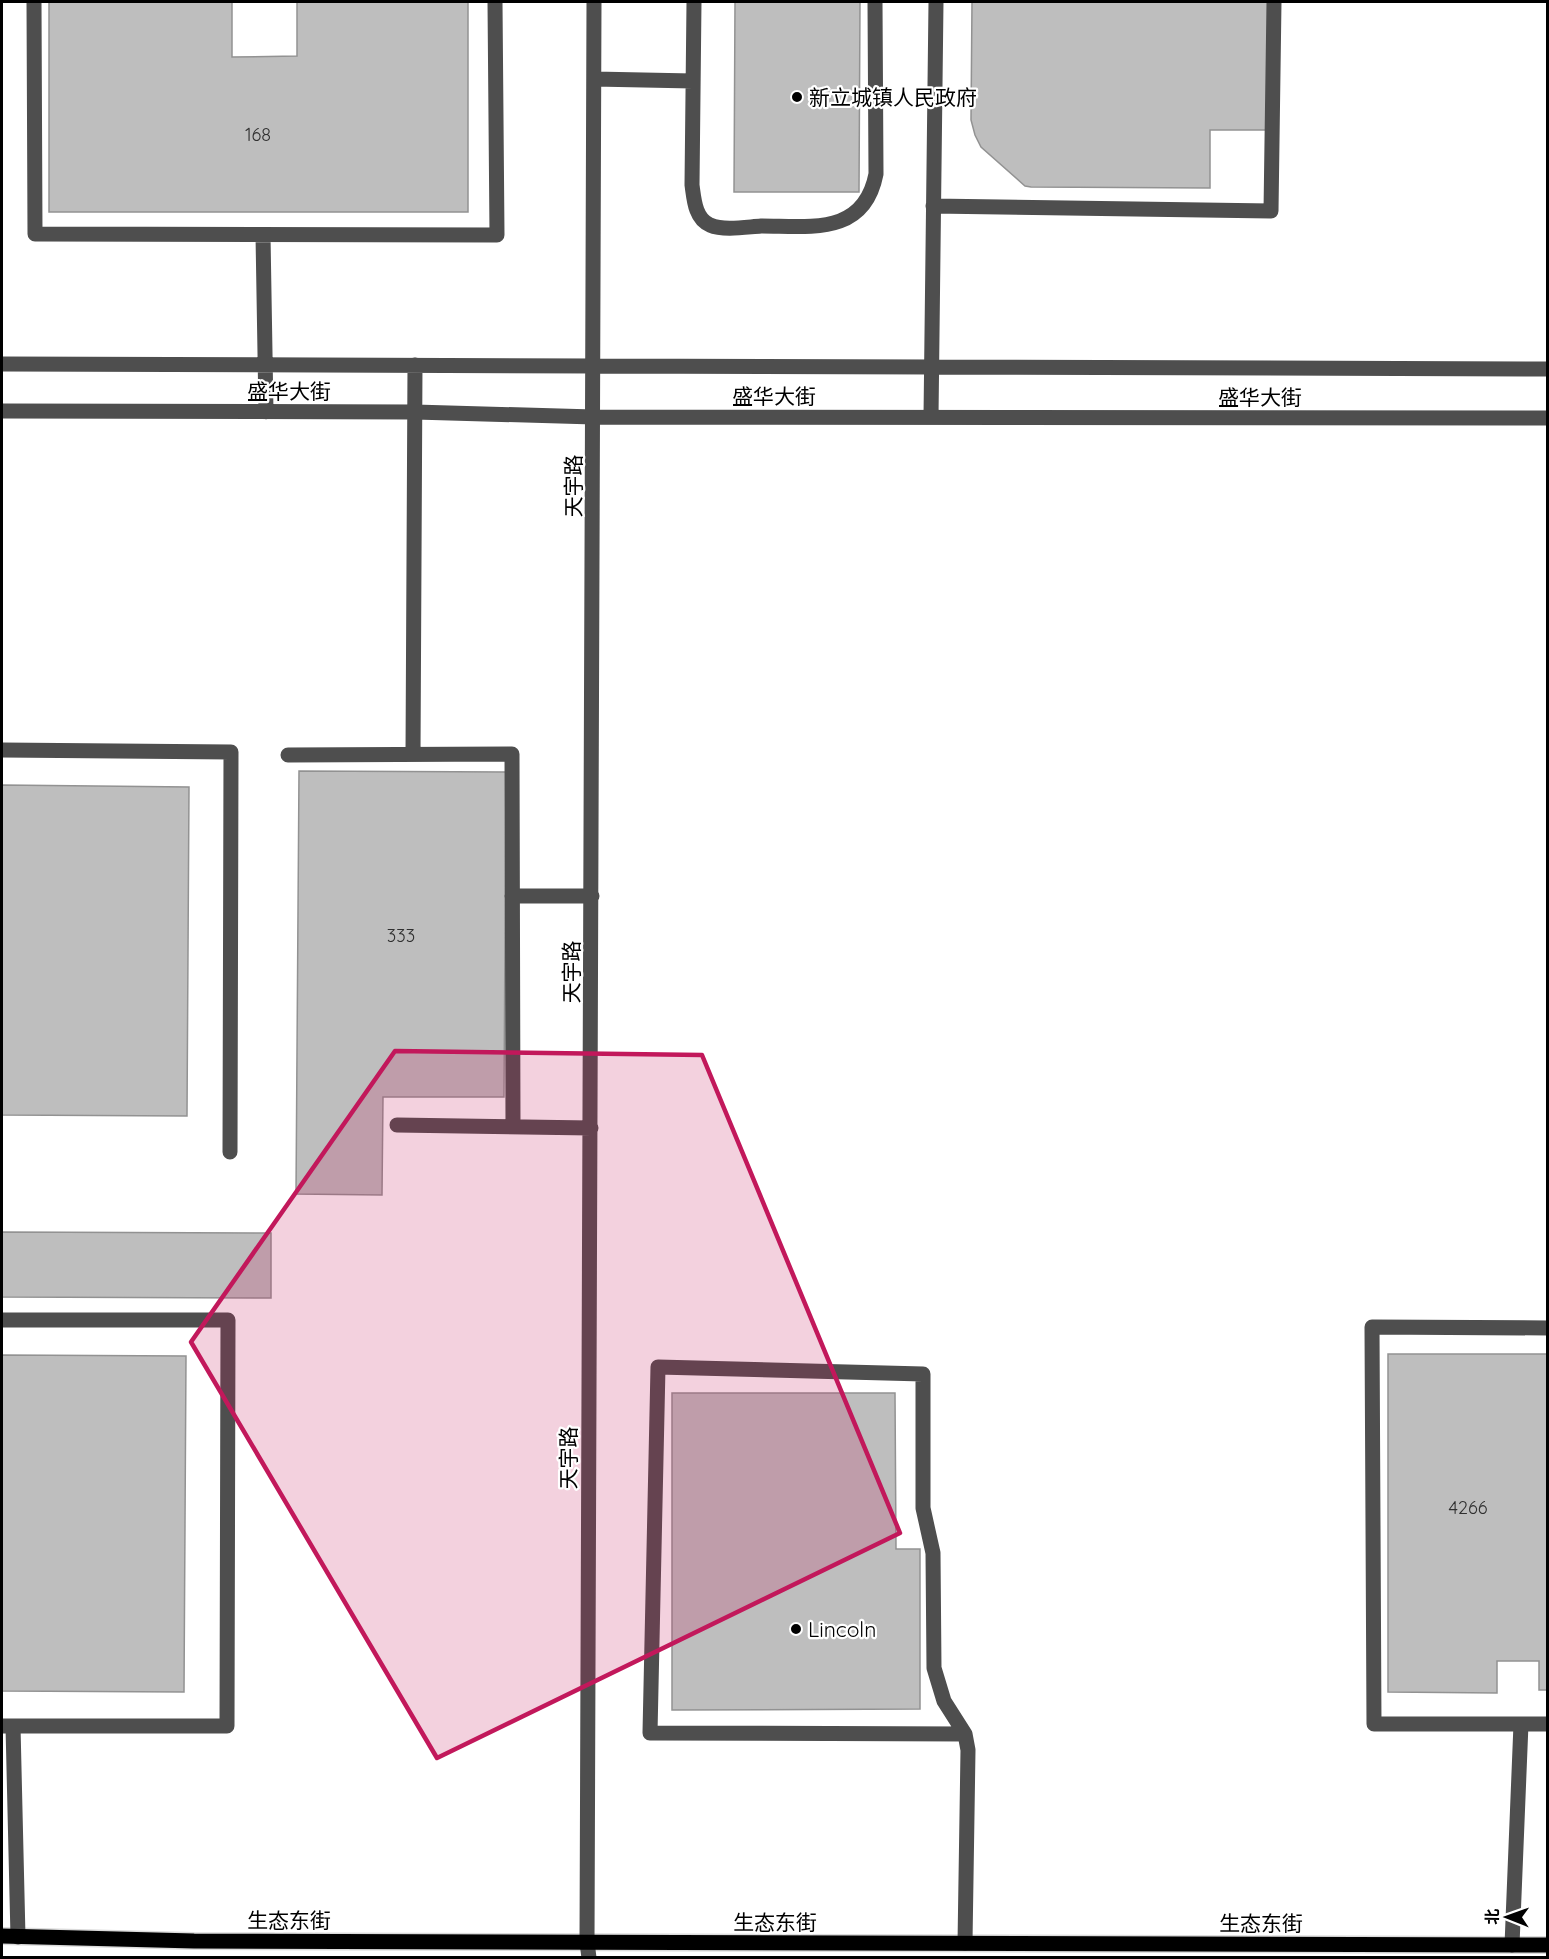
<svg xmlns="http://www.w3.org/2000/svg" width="1549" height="1959" font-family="Quicksand,'Noto Sans SC',sans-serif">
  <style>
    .building { fill: #bebebe; stroke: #929292; stroke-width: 1.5 }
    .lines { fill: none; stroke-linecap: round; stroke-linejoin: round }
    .major-casing { stroke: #dbdbdb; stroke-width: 18 }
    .minor { stroke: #4e4e4e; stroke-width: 15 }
    .major { stroke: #000; stroke-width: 15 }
    .marked { fill: #c2185b; fill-opacity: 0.2; stroke: #c2185b; stroke-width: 4.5; stroke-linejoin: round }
    .poi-dot { fill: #000; stroke: #fff; stroke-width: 2 }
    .labels { text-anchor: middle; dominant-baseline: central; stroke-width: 4.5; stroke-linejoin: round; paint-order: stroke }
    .number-label { font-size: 18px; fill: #303030 }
    .poi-label { font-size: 21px; fill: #000; stroke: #fff; text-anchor: start }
    .street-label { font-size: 21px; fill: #000; stroke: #fff }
  </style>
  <rect width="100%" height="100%" fill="#fff"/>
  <!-- building -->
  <path class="building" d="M49 2H232V57L297 56V2H468V212H49Z
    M735 2H860L859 192H734Z
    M972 2H1268L1267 130H1210V188L1031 187 1025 186 981 147 975 135 971 120Z
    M299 771 506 772 504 1097H383L382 1195 296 1194Z
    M2 785 189 787 187 1116 2 1115Z
    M2 1232 271 1233V1298L2 1297Z
    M1388 1354H1548V1690H1539V1661H1497V1693L1388 1692Z
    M2 1355 186 1356 184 1692 2 1691Z
    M672 1393H895L896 1549H920V1709L672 1710Z"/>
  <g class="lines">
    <!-- major casing -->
    <g class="major-casing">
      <path id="major" d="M2 1936 194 1941 1548 1945"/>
    </g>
    <!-- minor -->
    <path class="minor" d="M34 2 35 234 497 235 495 2
      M694 2 692 185C694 199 695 219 710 225 724 231 746 227 761 226 810 226 864 236 876 174L875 2
      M594 79 693 81
      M933 206 1271 211 1274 2
      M263 235 266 412
      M2 364 1548 369
      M2 411 415 412 594 417 1548 418
      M931 417 936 2
      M2 750 231 752 230 1152
      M413 754 415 365
      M288 755 512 754 513 1127
      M512 896H592
      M397 1125 591 1128
      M2 1320H228L227 1726H2
      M1548 1328 1372 1327 1374 1724H1548
      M13 1726 18 1937
      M965 1943 968 1750 965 1734 944 1701 934 1668 933 1553 923 1508V1374L658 1367 650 1733 965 1734
      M1512 1945 1521 1724
      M589 1958 587 1942 594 2"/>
    <!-- major -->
    <use href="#major" class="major"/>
  </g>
  <!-- marked area -->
  <path class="marked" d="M395 1051 702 1055 900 1533 437 1758 191 1342Z"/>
  <!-- markers -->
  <g class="poi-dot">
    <circle cx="797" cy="97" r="6"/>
    <circle cx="796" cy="1629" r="6"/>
  </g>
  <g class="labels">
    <!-- number labels -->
    <g class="number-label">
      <text x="258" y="134">168</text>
      <text x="401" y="935">333</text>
      <text x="1468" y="1507">4266</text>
    </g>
    <!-- poi labels -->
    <g class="poi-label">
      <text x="809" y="97">新立城镇人民政府</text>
      <text x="808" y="1629">Lincoln</text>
    </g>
    <!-- street labels -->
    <g class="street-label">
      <text x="289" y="391">盛华大街</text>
      <text x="774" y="396">盛华大街</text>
      <text x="1260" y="397">盛华大街</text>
      <text transform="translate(573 486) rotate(-90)">天宇路</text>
      <text transform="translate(571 972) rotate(-90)">天宇路</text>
      <text transform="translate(568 1458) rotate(-90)">天宇路</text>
      <text x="289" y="1920">生态东街</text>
      <text x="775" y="1922">生态东街</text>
      <text x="1261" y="1923">生态东街</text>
    </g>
  </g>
  <!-- border -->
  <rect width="1549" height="1959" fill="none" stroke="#000000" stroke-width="6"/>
  <!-- north arrow -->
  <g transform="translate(1507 1917) rotate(271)" stroke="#ffffff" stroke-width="4.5" paint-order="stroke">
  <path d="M0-4.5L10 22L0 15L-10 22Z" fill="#000000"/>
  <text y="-9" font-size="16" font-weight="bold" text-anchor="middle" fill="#000000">北</text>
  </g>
</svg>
